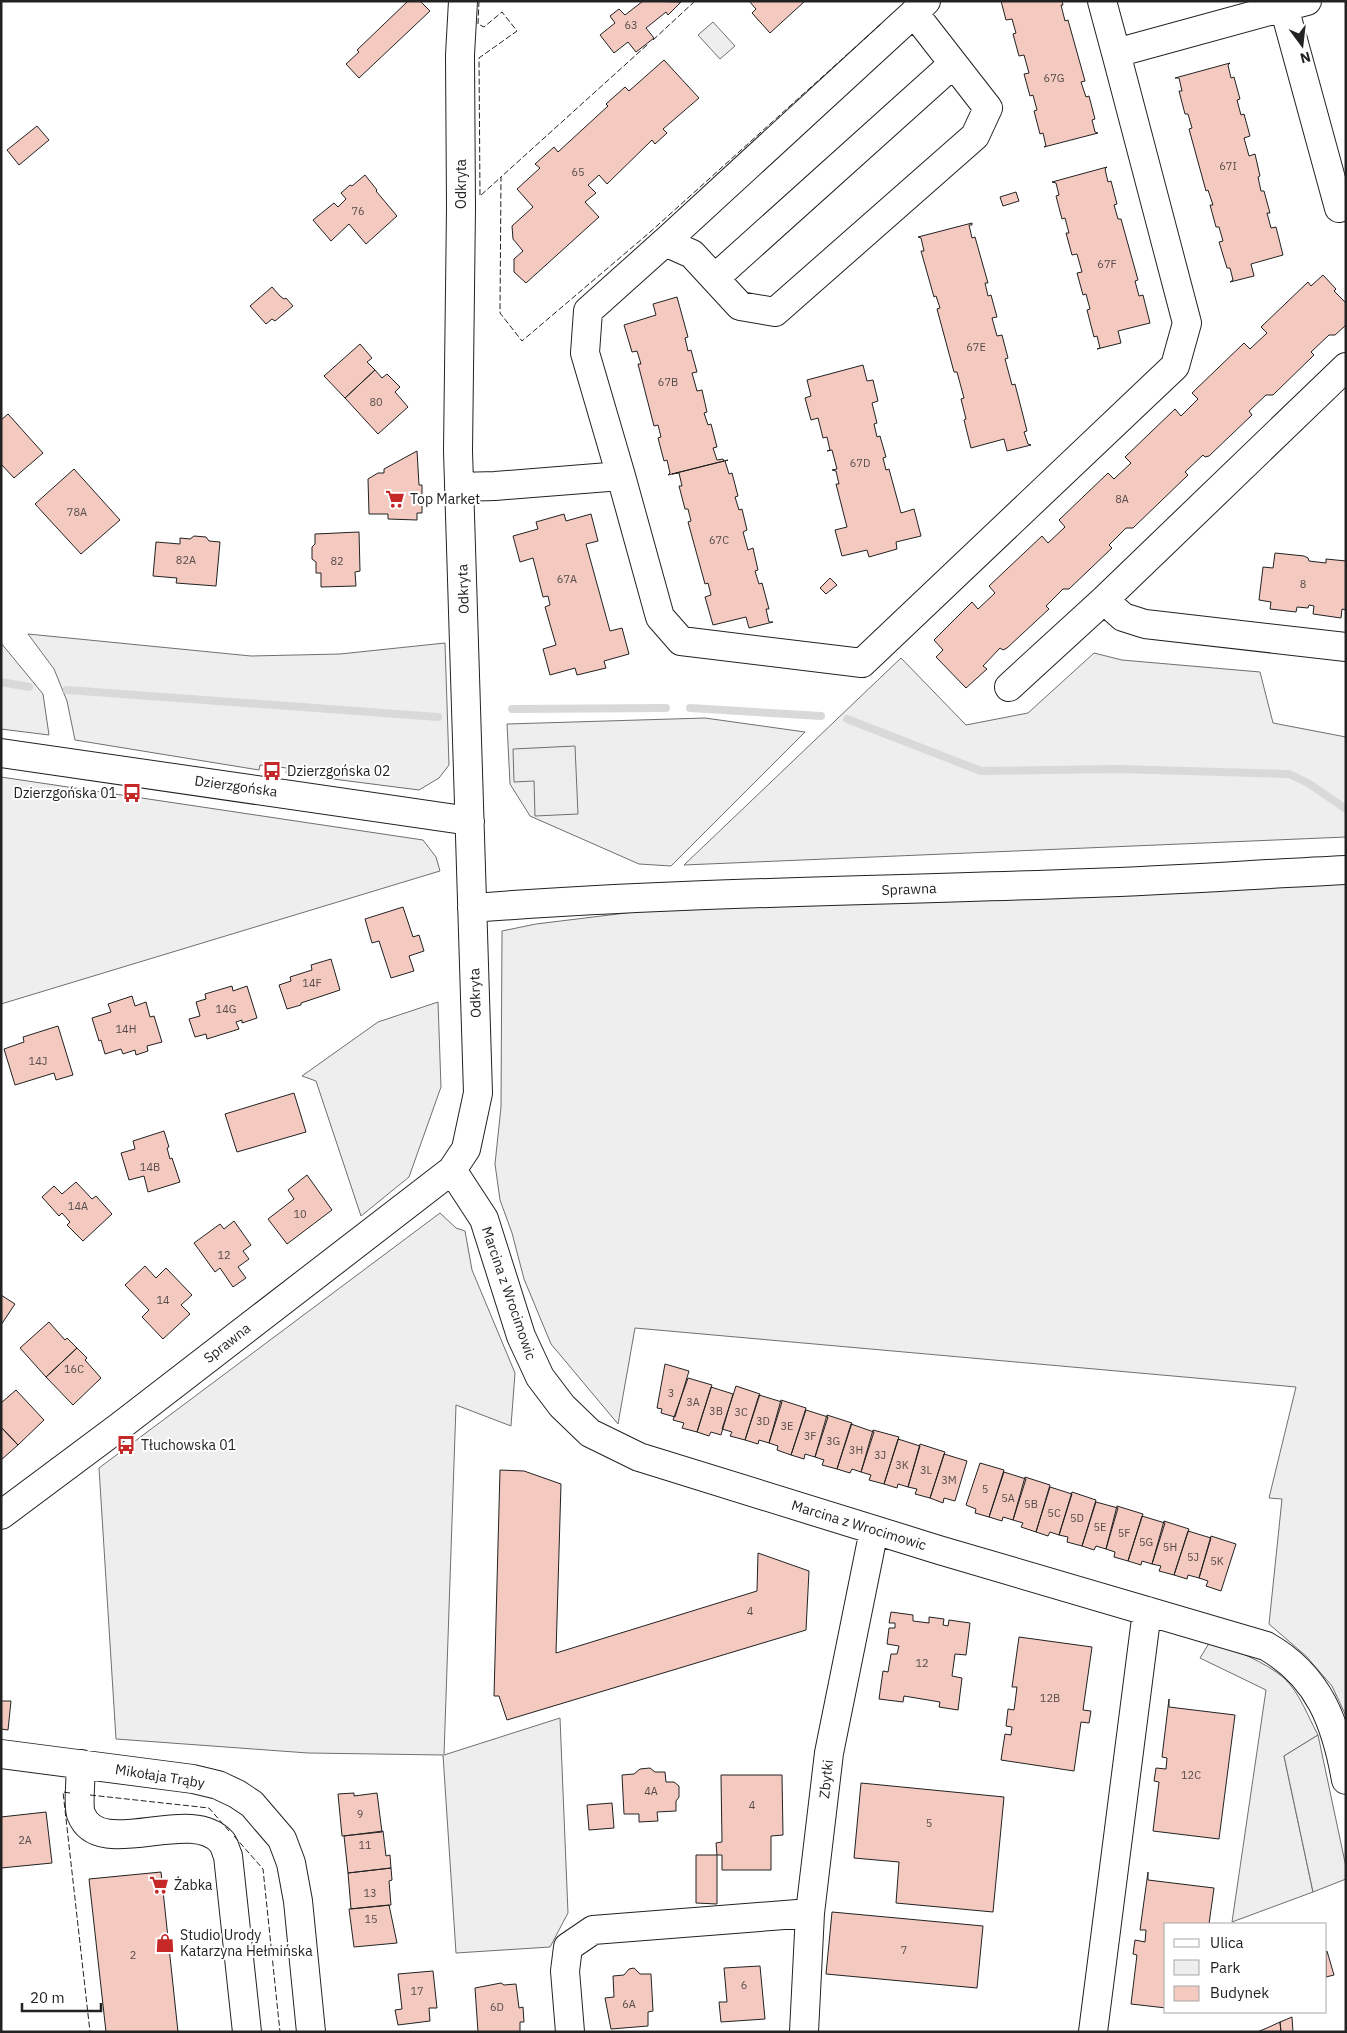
<svg xmlns="http://www.w3.org/2000/svg" width="1347" height="2033" font-family="'IBM Plex Sans',sans-serif">
  <style>
    .green { fill: #eee; stroke: #6f6f6f }
    .parking { fill: #ededed; stroke: #6f6f6f }
    .lines { fill: none; stroke-linecap: round; stroke-linejoin: round }
    .stream { stroke: #d9d9d9; stroke-width: 8 }
    .building { fill: #f3c9c0; stroke: #222 }
    .minor-casing { stroke: #222; stroke-width: 30 }
    .minor { stroke: #fff; stroke-width: 28 }
    .fence { stroke: #222; stroke-width: 1; stroke-dasharray: 6 2.5; stroke-linecap: butt }
    .labels { text-anchor: middle; dominant-baseline: central; stroke-width: 4; stroke-linejoin: round; paint-order: stroke }
    .number-label { font-size: 11px; fill: #564c4a }
    .street-label { font-size: 14px; fill: #222; stroke: #fff }
    .poi-label { font-size: 14px; fill: #222; stroke: #fff; text-anchor: start }
  </style>
  <rect width="100%" height="100%" fill="#fff"/>
  <!-- green -->
  <path class="green" d="M713 22 735 46 720 59 698 35Z
    M28 634 251 656 340 654 445 643 449 765 439 778 419 790 286 773 287 768 260 765 259 770 75 740 67 701 54 669Z
    M1 643 43 694 49 735 1 729Z
    M1094 653 1122 660 1260 672 1273 723 1346 737V837L684 865 901 658 966 725 1028 713Z
    M705 718 805 732 671 866 639 864 530 816 510 784 507 724Z
    M1 777 423 840 436 857 440 871 1 1004Z
    M1346 880V1716L1332 1686 1306 1656 1269 1624 1282 1499 1269 1498 1296 1387 635 1328 618 1424 551 1344 524 1279 512 1233 500 1200 495 1164 501 1107 502 931 536 924 634 912Z
    M438 1002 441 1087 420 1146 409 1177 361 1216 316 1081 302 1076 378 1022Z
    M440 1213 456 1228 465 1231 472 1270 515 1373 511 1426 456 1405 444 1755 560 1718 568 1913 550 1947 456 1953 443 1755 308 1753 116 1739 99 1468Z
    M1211 1640C1235 1651 1264 1661 1284 1678 1300 1693 1308 1717 1318 1735L1284 1756 1313 1892 1232 1922 1266 1690 1200 1658Z"/>
  <!-- parking -->
  <path class="parking" d="M575 746 578 814 535 816 534 781 514 782 513 749Z
    M1318 1735 1346 1867V1879L1313 1892 1284 1756Z"/>
  <g class="lines">
    <!-- stream -->
    <path class="stream" d="M1 682 29 687
      M67 690 438 717
      M690 708 821 716
      M512 709 666 708
      M847 719 981 771 1118 769 1289 774 1308 783 1346 809"/>
  </g>
  <!-- building -->
  <path class="building" d="M408 1H420L430 11 359 78 346 64 359 52 357 50Z
    M643 1 681 2 668 15 666 12 646 28 654 38 636 52 628 42 614 53 600 35 615 23 610 16 619 9 625 15Z
    M749 1H805L770 33 752 13 756 9Z
    M1001 1H1062L1063 5H1061L1065 21 1068 20 1085 81 1081 82 1086 97 1089 96 1095 119 1092 120 1095 132 1098 133 1044 147 1046 146 1043 133 1040 134 1034 111 1037 110 1033 95 1030 96 1024 74 1029 73 1024 55 1019 56 1013 34 1016 33 1012 19 1006 20Z
    M664 60 699 98 663 129 667 133 655 144 652 140 607 184 599 175 588 185 596 193 585 202 599 217 526 283 514 272V259L523 251 513 239 512 226 533 207 517 189 540 168 535 164 554 147 558 152 608 106 606 104 625 87 629 91Z
    M1230 63 1228 65 1231 78 1234 77 1240 99 1237 100 1241 115 1244 114 1250 136 1244 138 1249 156 1255 154 1260 176 1258 177 1261 191H1264L1270 213H1267L1271 228 1276 227 1283 255 1251 264 1254 276 1230 282 1233 280 1230 268H1227L1219 242 1223 241 1219 227H1216L1210 205H1213L1208 190 1206 191 1189 129 1192 128 1188 114H1185L1179 91H1182L1179 78H1175Z
    M37 126 49 140 19 165 7 150Z
    M1107 167 1105 169 1108 182 1111 181 1117 204 1114 205 1118 219H1121L1138 280 1135 281 1139 296 1143 295 1150 323 1118 331 1121 343 1097 349 1100 348 1097 336 1094 337 1087 310 1090 309 1086 294 1083 295 1077 273 1082 272 1077 254 1072 255 1066 233H1069L1065 218 1062 219 1056 196 1059 195 1056 183 1052 182Z
    M365 175 377 190 376 191 397 216 366 244 349 224 331 241 313 220 334 203 338 207 346 199 341 193 350 185 352 186Z
    M1016 192 1019 201 1003 206 1000 197Z
    M972 223V225H969L972 238 975 237 988 283H985L988 296 991 295 997 317 992 318 997 336 1002 335 1008 358 1005 359 1012 385 1015 384 1027 431 1024 432 1028 444 1031 445 1007 451 1004 439 971 448 964 420 966 419 961 399 964 398 957 372H954L937 309 940 308 936 296 934 297 921 251H924L921 238 918 237Z
    M1323 275 1336 289 1334 291 1346 303V325L1335 335H1329L1311 352 1314 355 1273 395H1266L1249 411 1252 415 1209 456 1205 457 1203 455 1185 472 1188 475 1133 528H1126L1109 545 1112 548 1069 589H1063L1046 606 1049 609 1007 648 1003 650 1000 648 983 666 987 669 966 688 936 657 943 650 934 640 972 602 978 609 995 593 989 586 1042 536 1048 543 1065 527 1059 520 1108 473 1114 479 1131 463 1125 457 1175 409 1181 416 1198 399 1192 393 1244 343 1250 349 1267 333 1261 327 1308 282 1311 286Z
    M272 287 280 296 284 299 286 298 293 306 275 321 272 319 266 324 250 306Z
    M677 297 688 337 685 338 688 351 691 350 697 372 692 373 697 391 702 390 707 412 704 413 708 425 711 424 717 447 713 448 717 460 723 459 724 461 668 475 670 473 667 460 664 461 658 438 661 437 658 425 654 426 638 364H641L637 351 632 352 624 325 656 315 653 304Z
    M360 344 372 358 367 362 375 370 345 398 324 376Z
    M863 365 867 381 873 380 878 401 872 403 877 423 874 424 877 437 880 436 886 457 883 458 886 470 889 469 901 513 914 509 921 536 896 542 897 549 869 557 867 550 842 556 835 530 847 527 836 484H839L836 471 832 470 837 469 832 450 827 451 830 450 827 437 823 438 818 418 811 420 805 398 811 396 807 380Z
    M375 370 382 378 387 374 400 387 395 392 408 407 378 434 345 398Z
    M8 414 43 453 14 478 1 464V420Z
    M417 451 419 485H422V513H417V520L388 519V514H369L368 479 378 473H384V469Z
    M728 460 725 461 729 474 732 473 738 496 735 497 739 510 742 509 747 530 743 532 748 550 753 548 758 570 755 571 759 584 762 583 769 609H766L769 622H773L749 628 746 617 713 625 705 597 711 595 708 583 705 584 688 522 691 521 688 509H685L679 486H682L679 473 672 474Z
    M74 469 120 520 81 554 35 504Z
    M564 514 566 521 591 514 598 541 586 544 610 631 622 628 629 654 604 661 606 668 577 675 575 668 550 675 543 649 556 645 545 607 550 605 548 596 543 597 533 558 520 562 513 536 538 529 536 522Z
    M359 532 360 571 355 572 356 586 321 587V573H316V562L312 559V547L315 544V534Z
    M194 536 206 537 209 541 220 542 216 586 176 583 177 578 153 576 156 542 180 544V538L190 539Z
    M1275 553 1304 556 1308 558 1309 561 1326 563V559L1346 561V610L1342 609 1341 618 1313 614 1314 606 1309 605 1308 608 1297 607 1296 612 1270 609 1271 602 1259 600 1263 567 1273 568Z
    M830 578 837 585 826 594 820 588Z
    M403 907 413 937 419 935 424 951 409 956 414 971 391 978 379 941 372 943 365 919Z
    M331 959 340 990 301 1003V1005L287 1009 279 985 291 981 290 977 312 970 311 965Z
    M232 986 233 991 247 986 257 1018 242 1023V1020L236 1022 239 1029 207 1039 206 1034 195 1037 189 1019 200 1016 196 1002 206 999 205 994Z
    M132 996 135 1006 146 1002 150 1017 154 1016 162 1042 147 1046 148 1051 136 1055 135 1050 123 1054 121 1049 105 1054 101 1040 99 1041 92 1018 111 1012 108 1004Z
    M58 1026 73 1075 56 1080 54 1073 15 1085 4 1049 24 1042 23 1037Z
    M294 1093 306 1132 237 1152 225 1114Z
    M164 1131 169 1147 167 1148 170 1159 172 1158 180 1182 148 1192 144 1176 129 1180 121 1153 135 1149 133 1141Z
    M307 1175 332 1210 287 1244 268 1219 294 1199 288 1190Z
    M76 1182 92 1199 96 1196 112 1214 83 1241 67 1225 70 1222 62 1213 59 1216 42 1197 54 1186 62 1194Z
    M234 1221 251 1245 243 1251 249 1259 238 1267 246 1278 233 1287 220 1268 215 1272 194 1243 220 1224 224 1229Z
    M145 1266 156 1278 166 1268 192 1295 181 1305 190 1314 163 1339 142 1317 149 1310 125 1285Z
    M1 1295 15 1304 1 1325Z
    M49 1322 65 1340 67 1338 77 1348 46 1377 20 1348Z
    M77 1348 87 1358 85 1360 101 1378 73 1405 46 1377Z
    M665 1364 689 1371 675 1417 661 1413 662 1409 657 1408Z
    M688 1378 712 1385 697 1432 682 1428 684 1423 673 1420Z
    M736 1386 760 1394 745 1440 730 1436 732 1432 722 1429Z
    M711 1387 733 1394 721 1435 711 1432 709 1436 697 1432Z
    M16 1390 44 1420 18 1445 1 1427V1403Z
    M759 1395 782 1402 769 1443 759 1440 758 1444 745 1440Z
    M781 1400 806 1408 791 1455 777 1450 778 1446 769 1443Z
    M806 1410 828 1417 815 1457 805 1454 804 1459 791 1455Z
    M827 1415 852 1423 837 1469 822 1465 824 1460 815 1457Z
    M851 1424 874 1432 861 1472 852 1469 850 1473 837 1469Z
    M1 1427 18 1445 1 1460Z
    M873 1430 899 1437 884 1484 869 1480 871 1475 861 1472Z
    M898 1439 920 1446 908 1487 898 1484 897 1488 884 1484Z
    M920 1444 945 1452 930 1498 915 1494 917 1489 908 1487Z
    M944 1454 967 1461 955 1501 944 1498 943 1503 930 1498Z
    M980 1463 1004 1470 989 1517 975 1513 976 1509 966 1505Z
    M500 1470 524 1471 561 1484 556 1653 757 1591 758 1553 809 1571 806 1630 507 1720 499 1696H494Z
    M1004 1472 1026 1479 1013 1520 1003 1517 1002 1521 989 1517Z
    M1025 1477 1050 1485 1036 1532 1021 1527 1023 1523 1013 1520Z
    M1050 1487 1072 1494 1059 1535 1050 1532 1048 1536 1036 1532Z
    M1072 1492 1096 1500 1082 1546 1067 1542 1068 1537 1059 1535Z
    M1096 1502 1118 1508 1106 1549 1096 1546 1094 1550 1082 1546Z
    M1117 1506 1143 1514 1128 1561 1114 1557 1115 1552 1106 1549Z
    M1142 1516 1165 1523 1152 1564 1142 1561 1141 1565 1128 1561Z
    M1164 1521 1189 1529 1174 1575 1159 1571 1161 1566 1152 1564Z
    M1188 1531 1211 1538 1199 1578 1188 1575 1187 1579 1174 1575Z
    M1211 1536 1236 1544 1221 1591 1206 1586 1208 1581 1199 1578Z
    M891 1612 913 1615V1621L929 1623V1617L944 1619 943 1625 948 1626 949 1620 970 1623 966 1655 955 1654 952 1676 962 1678 958 1710 939 1707 940 1702 904 1696 903 1702 879 1699 883 1671 888 1672 891 1654H897L899 1646 887 1644 889 1628H895V1623H889Z
    M1019 1637 1092 1647 1083 1710 1091 1711 1089 1723 1081 1722 1074 1771 1001 1760 1005 1734 1011 1735 1012 1727 1006 1726 1008 1709 1014 1710 1017 1687H1012Z
    M1169 1699V1707L1235 1715 1219 1839 1153 1831 1159 1782 1154 1781 1156 1768 1166 1769 1167 1758 1162 1757Z
    M1 1701H11L8 1730 1 1729Z
    M650 1768 655 1772H665L666 1782H674L679 1786V1797L676 1801V1811L657 1812 658 1821 639 1822V1814H624L622 1775 634 1774 640 1769Z
    M721 1775H782L783 1835 771 1836V1870H722V1855H717L716 1843 722 1842Z
    M861 1783 1004 1797 993 1912 896 1903 899 1862 854 1858Z
    M354 1793V1796L377 1793 382 1832 342 1836 338 1794Z
    M612 1803 614 1828 589 1830 587 1805Z
    M46 1812 52 1863 1 1868V1817Z
    M383 1831 386 1856 390 1855 391 1868 348 1873 344 1836Z
    M696 1855H717V1904L696 1903Z
    M391 1868 392 1880 389 1881 391 1905 351 1909 348 1873Z
    M161 1872 178 2032H106L89 1879Z
    M1148 1872V1880L1214 1888 1209 1924H1166V2008L1131 2004 1137 1955 1133 1954 1135 1940 1145 1942 1146 1930H1140Z
    M389 1905 397 1943 354 1947 349 1909Z
    M832 1912 983 1926 977 1988 826 1974Z
    M1327 1951 1334 1975 1326 1977V1952Z
    M760 1966 765 2019 721 2022 719 2002H727L724 1968Z
    M634 1968 640 1974H651L653 2011 648 2012V2026L611 2029 605 1998 614 1997 613 1976 624 1975 629 1969Z
    M433 1971 437 2008H429L430 2021 398 2025 395 2010 402 2009 398 1974Z
    M501 1983 504 1985 516 1984 519 2008 523 2007 524 2022H520V2032H478L475 1988Z
    M1292 2017 1293 2032H1281L1280 2022Z
    M1280 2022 1281 2032H1257L1267 2028Z"/>
  <g class="lines">
    <!-- minor casing -->
    <g class="minor-casing">
      <path id="minor" d="M1102 1 1116 53 1284 7 1283 1
        M1307 1 1284 7 1339 208
        M665 242 914 13
        M715 278 953 64
        M621 476 660 617 681 641 862 663 1175 366 1187 323 1116 53
        M459 487 495 486 621 476 585 353 588 311 665 242 692 254 740 306 775 312 975 136 988 108 914 13 926 1
        M1104 600 1123 617 1145 624 1346 647
        M1009 687 1104 600 1346 367
        M1 753 470 821
        M472 908C678 892 885 891 1091 883 1176 880 1261 874 1346 870
        M452 1170 484 1219 521 1336 540 1377 562 1406 590 1433 639 1457 939 1550 1266 1646C1319 1676 1336 1723 1346 1780
        M1 1515 119 1427 452 1170 466 1149 478 1093 458 451 461 208 460 55 463 1
        M1 1754 193 1779 218 1785 237 1794 252 1804 282 1839 291 1863 298 1901 311 2032
        M81 1764C81 1775 78 1806 81 1814 99 1862 190 1805 222 1842 225 1846 226 1852 228 1856L247 2032
        M570 2032 565 1971 568 1947 593 1930 810 1913
        M804 2032 810 1913 829 1753 874 1530
        M1093 2032 1147 1611"/>
    </g>
    <!-- minor -->
    <use href="#minor" class="minor"/>
    <!-- fence -->
    <path class="fence" d="M479 1 478 24 484 27 502 12 517 31 479 58 480 196 501 177
      M653 40 695 1
      M647 45 501 177 500 313 522 341 649 233 881 24
      M70 1793 63 1792 90 2032
      M90 1795 209 1808 229 1831
      M234 1836 263 1869 280 2032"/>
  </g>
  <!-- icons -->
  <defs>
    <g id="supermarket-bare" transform="scale(1.5)"><path d="M-6-5.5h2.5l.6 2H6L4.5 2H-2.5L-4.4-4H-6ZM-1.5 3.2a1.3 1.3 0 1 0 .1 0ZM3 3.2a1.3 1.3 0 1 0 .1 0Z" fill="#c62828" stroke="#fff" stroke-width="2.5" paint-order="stroke"/></g>
    <g id="bus-bare" transform="scale(1.5)"><path d="M-5-6H5V4H4V6H2V4H-2V6H-4V4H-5ZM-3.5-4V0h7V-4ZM-3.5 1.2v1.5H-2V1.2ZM2 1.2v1.5H3.5V1.2Z" fill="#c62828" stroke="#fff" stroke-width="2.5" paint-order="stroke"/></g>
    <g id="shop-bare" transform="scale(1.5)"><path d="M-5-2.5h2.3a2.7 3.5 0 0 1 5.4 0H5L5.5 6h-11ZM-1.5-2.5h3a1.5 2.3 0 0 0-3 0Z" fill="#c62828" stroke="#fff" stroke-width="2.5" paint-order="stroke"/></g>
  </defs>
  <g fill-rule="evenodd">
    <use href="#supermarket-bare" x="395" y="499"/>
    <use href="#bus-bare" x="272" y="771"/>
    <use href="#bus-bare" x="132" y="793"/>
    <use href="#bus-bare" x="126" y="1445"/>
    <use href="#supermarket-bare" x="159" y="1885"/>
    <use href="#shop-bare" x="165" y="1943"/>
  </g>
  <g class="labels">
    <!-- number labels -->
    <g class="number-label">
      <text x="631" y="25">63</text>
      <text x="1054" y="78">67G</text>
      <text x="1228" y="166">67I</text>
      <text x="578" y="172">65</text>
      <text x="358" y="211">76</text>
      <text x="1107" y="264">67F</text>
      <text x="976" y="347">67E</text>
      <text x="668" y="382">67B</text>
      <text x="376" y="402">80</text>
      <text x="860" y="463">67D</text>
      <text x="1122" y="499">8A</text>
      <text x="77" y="512">78A</text>
      <text x="719" y="540">67C</text>
      <text x="186" y="560">82A</text>
      <text x="337" y="561">82</text>
      <text x="567" y="579">67A</text>
      <text x="1303" y="584">8</text>
      <text x="312" y="983">14F</text>
      <text x="226" y="1009">14G</text>
      <text x="126" y="1029">14H</text>
      <text x="38" y="1061">14J</text>
      <text x="150" y="1167">14B</text>
      <text x="78" y="1206">14A</text>
      <text x="300" y="1214">10</text>
      <text x="224" y="1255">12</text>
      <text x="163" y="1300">14</text>
      <text x="74" y="1369">16C</text>
      <text x="671" y="1393">3</text>
      <text x="693" y="1402">3A</text>
      <text x="716" y="1411">3B</text>
      <text x="741" y="1412">3C</text>
      <text x="763" y="1421">3D</text>
      <text x="787" y="1426">3E</text>
      <text x="810" y="1436">3F</text>
      <text x="833" y="1441">3G</text>
      <text x="856" y="1450">3H</text>
      <text x="880" y="1455">3J</text>
      <text x="902" y="1465">3K</text>
      <text x="926" y="1470">3L</text>
      <text x="949" y="1480">3M</text>
      <text x="985" y="1489">5</text>
      <text x="1008" y="1498">5A</text>
      <text x="1031" y="1504">5B</text>
      <text x="1054" y="1513">5C</text>
      <text x="1077" y="1518">5D</text>
      <text x="1100" y="1527">5E</text>
      <text x="1124" y="1533">5F</text>
      <text x="1146" y="1542">5G</text>
      <text x="1170" y="1547">5H</text>
      <text x="1193" y="1557">5J</text>
      <text x="1217" y="1561">5K</text>
      <text x="750" y="1611">4</text>
      <text x="922" y="1663">12</text>
      <text x="1050" y="1698">12B</text>
      <text x="1191" y="1775">12C</text>
      <text x="651" y="1791">4A</text>
      <text x="752" y="1805">4</text>
      <text x="360" y="1814">9</text>
      <text x="929" y="1823">5</text>
      <text x="25" y="1840">2A</text>
      <text x="365" y="1845">11</text>
      <text x="370" y="1893">13</text>
      <text x="371" y="1919">15</text>
      <text x="904" y="1950">7</text>
      <text x="133" y="1955">2</text>
      <text x="744" y="1985">6</text>
      <text x="417" y="1991">17</text>
      <text x="629" y="2004">6A</text>
      <text x="497" y="2007">6D</text>
    </g>
    <!-- street labels -->
    <g class="street-label">
      <text transform="translate(461 184) rotate(-90)">Odkryta</text>
      <text transform="translate(463 589) rotate(-92)">Odkryta</text>
      <text transform="translate(236 786) rotate(8)">Dzierzgońska</text>
      <text transform="translate(909 889) rotate(-2)">Sprawna</text>
      <text transform="translate(475 993) rotate(-92)">Odkryta</text>
      <text transform="translate(509 1293) rotate(71)">Marcina z Wrocimowic</text>
      <text transform="translate(227 1343) rotate(-38)">Sprawna</text>
      <text transform="translate(859 1525) rotate(17)">Marcina z Wrocimowic</text>
      <text transform="translate(160 1776) rotate(9)">Mikołaja Trąby</text>
      <text transform="translate(826 1779) rotate(-84)">Zbytki</text>
    </g>
    <!-- poi labels -->
    <g class="poi-label">
      <text x="410" y="499">Top Market</text>
      <text x="287" y="771">Dzierzgońska 02</text>
      <text x="117" y="793" text-anchor="end">Dzierzgońska 01</text>
      <text x="141" y="1445">Tłuchowska 01</text>
      <text x="174" y="1885">Żabka</text>
      <text x="180" y="1935">Studio Urody<tspan x="180" dy="16">Katarzyna Hełmińska</tspan></text>
    </g>
  </g>
  <!-- border -->
  <rect width="1347" height="2033" fill="none" stroke="#222222" stroke-width="5"/>
  <!-- legend -->
  <rect x="1164" y="1923" width="162" height="90" fill="#ffffff" stroke="#a7a7a7"/>
  <rect x="1174" y="1939" width="25" height="8" fill="#ffffff" stroke="#a7a7a7"/>
  <text x="1210" y="1948" font-size="15" fill="#222222">Ulica</text>
  <rect x="1174" y="1960" width="25" height="15" fill="#eeeeee" stroke="#a7a7a7"/>
  <text x="1210" y="1973" font-size="15" fill="#222222">Park</text>
  <rect x="1174" y="1986" width="25" height="15" fill="#f3c9c0" stroke="#a7a7a7"/>
  <text x="1210" y="1998" font-size="15" fill="#222222">Budynek</text>
  <!-- north arrow -->
  <g transform="translate(1302 45) rotate(165)" stroke="#ffffff" stroke-width="4" paint-order="stroke">
  <path d="M0-4L9 19L0 12L-9 19Z" fill="#222222"/>
  <text y="-8" font-size="14" font-weight="bold" text-anchor="middle" fill="#222222">N</text>
  </g>
  <!-- scale -->
  <path d="M22 2003v8h79v-8" fill="none" stroke="#222222" stroke-width="2.5"/>
  <text x="30" y="2003" font-size="15" fill="#222222" stroke="#ffffff" stroke-width="4" paint-order="stroke">20 m</text>
</svg>
